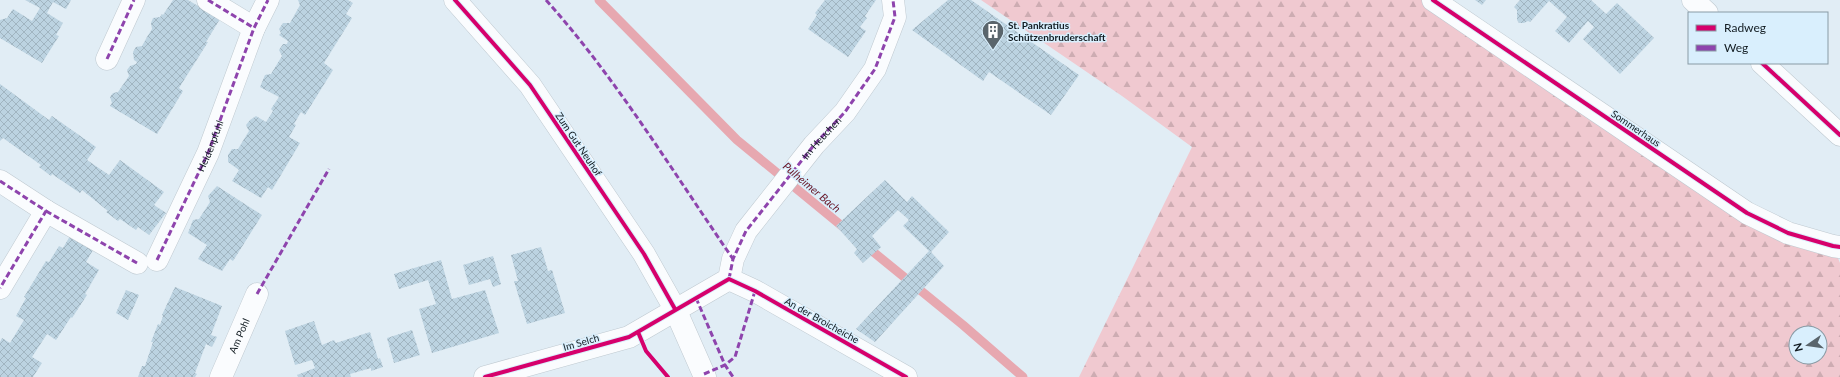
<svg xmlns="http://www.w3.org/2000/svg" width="1840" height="377" font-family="Lato,sans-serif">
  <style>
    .forest { fill: url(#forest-firs); fill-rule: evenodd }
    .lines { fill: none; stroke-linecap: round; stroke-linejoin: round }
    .stream { stroke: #e7a8b0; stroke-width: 9 }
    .building { fill: url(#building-cross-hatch) }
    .minor-casing { stroke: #bfc9d0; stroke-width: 23 }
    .secondary-casing { stroke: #bfc9d0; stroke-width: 23 }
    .minor { stroke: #fafcfe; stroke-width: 22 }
    .secondary { stroke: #fafcfe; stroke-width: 22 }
    .quiet { stroke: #8e44ad; stroke-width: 3; stroke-dasharray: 6 3; stroke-linecap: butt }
    .cycleway-casing { stroke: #d9effd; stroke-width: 6 }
    .cycleway { stroke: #d6006c; stroke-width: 4 }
    .labels { text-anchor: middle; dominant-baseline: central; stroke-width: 3; stroke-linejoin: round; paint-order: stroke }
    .poi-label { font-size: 10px; font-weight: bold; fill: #121c22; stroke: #d9effd; text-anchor: start }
    .street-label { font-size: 10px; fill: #121c22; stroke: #d9effd }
    .water-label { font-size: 11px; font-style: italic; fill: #691525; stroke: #d9effd }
  </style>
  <defs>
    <pattern id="forest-firs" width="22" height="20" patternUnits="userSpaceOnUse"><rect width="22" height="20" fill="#f0c9d0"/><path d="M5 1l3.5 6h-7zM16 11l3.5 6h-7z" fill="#cdacb2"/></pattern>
    <pattern id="building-cross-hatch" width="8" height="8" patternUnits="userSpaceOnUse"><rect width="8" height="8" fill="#bcd3e1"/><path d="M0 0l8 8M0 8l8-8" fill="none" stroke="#a1b5c1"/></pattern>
  </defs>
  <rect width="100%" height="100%" fill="#e1edf5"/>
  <!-- forest -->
  <path class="forest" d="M981 0H1433L1747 213 1833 246 1840 263V377H1079L1192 147 1122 96ZM1796 333H1820V357H1796Z"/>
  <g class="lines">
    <!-- stream -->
    <path class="stream" d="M599 0 737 140 848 231
      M866 246 963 325 1023 377"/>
  </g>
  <!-- building -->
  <path class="building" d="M25 0H71L66 9 53 2 47 13 63 23 56 35 59 36 42 63 0 38V20L7 18 13 9 32 21 40 8Z
    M173 0H188L220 19 206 42H208L179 88 183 91 157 134 110 106 112 103 110 97 113 93 118 92 129 76 127 70 130 66 136 64 137 62 134 60 133 52 136 47 142 46 147 37 152 29 151 23 153 18 160 17 162 14 163 15Z
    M298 0H348L353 3 346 14 352 18 324 63 333 70 305 115 301 112 294 124 296 125 289 137 300 143 272 190 268 187 261 198 232 181 239 170 228 162V155L232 149H238L249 131 246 125 250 120 256 116 266 122 273 111 271 109 279 97 260 87 265 75 271 74 282 56 279 50 283 44H287L288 41 279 35 281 33 279 29 283 23H290L300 5Z
    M825 0H876L865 16 867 18 860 27 866 31 848 57 808 29 817 15 815 13Z
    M948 0H971L1079 75 1051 115 989 72 983 81 912 30Z
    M1475 0H1486L1482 5Z
    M1520 0H1591L1606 14 1617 3 1654 38 1620 74 1583 39 1594 27 1588 21 1569 43 1555 31 1567 17 1549 1 1530 22 1528 21 1524 23H1519L1517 20V10L1514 7Z
    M0 84 49 120 52 116 96 147 87 160 109 175 120 160 164 192 154 205 166 213 149 235 138 227 136 230 120 219 118 221 106 212 108 211 82 190 80 193 52 174 51 176 39 167 41 165 3 138 0 141Z
    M885 180 907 202 912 196 949 232 931 252 944 266 875 342 856 329 929 251 903 226 909 220 898 210 872 236 881 247 863 263 854 253 857 249 836 226Z
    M217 186 262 215 233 261 230 259 222 271 198 259 207 245 188 233 193 220 199 219 210 202 208 196Z
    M70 236 93 250 86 262 99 270 85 294 87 295 72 318 71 317 56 340 47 334 32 357 42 363 33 377H0V342L2 338 10 343 24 320 16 316 26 298 24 297 46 261 49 262 59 246 63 248Z
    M541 247 548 271 552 270 565 313 527 324 514 281H518L511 255Z
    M493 256 501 284 493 287 490 279 469 285 463 265Z
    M441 260 452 299 485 290 499 333 432 353 419 309 436 304 428 280 399 289 394 274Z
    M175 287 222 306 211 335 217 337 212 347 206 344 195 373 197 374 195 377H138L142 366H145L153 342H151L158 324 160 325 163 316 162 315Z
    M126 290 139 295 128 320 116 313Z
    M314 321 322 345 334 340 336 343 370 332 378 359 380 358 383 367 371 371V368L350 374 351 377H298L297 375 315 368 312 360 295 365 285 331Z
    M412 330 420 355 394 363 387 338Z"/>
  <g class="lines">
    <!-- minor casing -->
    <g class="minor-casing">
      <g id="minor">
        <path d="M208 0 254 28"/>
        <path d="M1433 0 1747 213 1788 233 1833 246 1840 247"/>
        <path d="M1693 0 1707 13"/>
        <path d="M107 59 134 0"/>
        <path d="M1762 63 1840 135"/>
        <path d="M0 181 46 211 0 288"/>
        <path d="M46 211 137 263"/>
        <path id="s1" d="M157 260 208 153 254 28 268 0"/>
        <path d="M729 279 755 291 906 377"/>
        <path id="s2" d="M221 377 257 294"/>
        <path d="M485 377 629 337 729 279 733 259 746 231 814 145 845 112 875 69 895 17 893 0"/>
      </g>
    </g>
    <!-- secondary casing -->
    <g class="secondary-casing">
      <path id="secondary" d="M455 0 530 85 644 254 675 309 705 377"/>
    </g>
    <!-- minor -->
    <use href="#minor" class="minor"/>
    <!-- secondary -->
    <use href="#secondary" class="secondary"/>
    <!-- quiet -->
    <g class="quiet">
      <path d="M208 0 254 28"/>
      <path d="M546 0C616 78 673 172 733 259"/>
      <path d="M107 59 134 0"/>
      <path d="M0 181 46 211 0 288"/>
      <path d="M46 211 137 263"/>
      <path d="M157 260 208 153 254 28 268 0"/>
      <path id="s3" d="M729 279 733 259 746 231 814 145 845 112 875 69 895 17 893 0"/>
      <path d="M257 294 329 169"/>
      <path d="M696 298 725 365 733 377"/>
      <path d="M704 374 725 365 735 357 755 291"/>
    </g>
    <!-- cycleway casing -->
    <g class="cycleway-casing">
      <path id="cycleway" d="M455 0 530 85 644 254 675 309
        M1433 0 1747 213 1788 233 1833 246 1840 247
        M1762 63 1840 135
        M638 332 646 351 668 377
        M485 377 629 337 729 279 755 291 906 377"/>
    </g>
    <!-- cycleway -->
    <use href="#cycleway" class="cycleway"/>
  </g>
  <!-- icons -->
  <defs>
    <g id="building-pin" transform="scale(1.15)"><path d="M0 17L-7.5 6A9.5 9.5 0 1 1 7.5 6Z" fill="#5a656c" stroke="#d9effd"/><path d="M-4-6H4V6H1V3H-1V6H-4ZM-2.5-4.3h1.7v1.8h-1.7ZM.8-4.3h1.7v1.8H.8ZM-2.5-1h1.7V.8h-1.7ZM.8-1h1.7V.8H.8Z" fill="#fff"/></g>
  </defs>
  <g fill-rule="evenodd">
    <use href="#building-pin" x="993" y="31"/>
  </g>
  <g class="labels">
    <!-- poi labels -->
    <g class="poi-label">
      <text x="1008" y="25">St. Pankratius<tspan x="1008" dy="12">Schützenbruderschaft</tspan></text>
    </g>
    <!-- street labels -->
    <g class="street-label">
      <text transform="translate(1636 128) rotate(34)">Sommerhaus</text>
      <text stroke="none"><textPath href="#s3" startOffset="171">Im Heuchen</textPath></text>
      <text transform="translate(579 144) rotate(56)">Zum Gut Neuhof</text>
      <text stroke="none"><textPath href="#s1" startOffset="126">Heidenpfuhl</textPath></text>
      <text transform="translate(822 320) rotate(29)">An der Broicheiche</text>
      <text stroke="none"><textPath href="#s2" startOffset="45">Am Pohl</textPath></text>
      <text transform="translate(581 342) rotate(-16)">Im Selch</text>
    </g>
    <!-- water labels -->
    <g class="water-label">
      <text transform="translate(812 187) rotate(40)">Pulheimer Bach</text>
    </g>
  </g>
  <!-- legend -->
  <rect x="1688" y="12" width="140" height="52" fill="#d9effd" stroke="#899ba5"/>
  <rect x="1696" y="25" width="20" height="6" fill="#d6006c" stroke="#899ba5"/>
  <text x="1724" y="32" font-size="12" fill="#121c22">Radweg</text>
  <rect x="1696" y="45" width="20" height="6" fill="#8e44ad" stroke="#899ba5"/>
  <text x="1724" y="52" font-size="12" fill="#121c22">Weg</text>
  <!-- north arrow -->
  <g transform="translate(1808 345) rotate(257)"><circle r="19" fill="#d9effd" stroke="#899ba5"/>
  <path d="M0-3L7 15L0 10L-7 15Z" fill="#5a656c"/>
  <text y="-6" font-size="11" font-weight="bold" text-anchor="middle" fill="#121c22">N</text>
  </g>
</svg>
